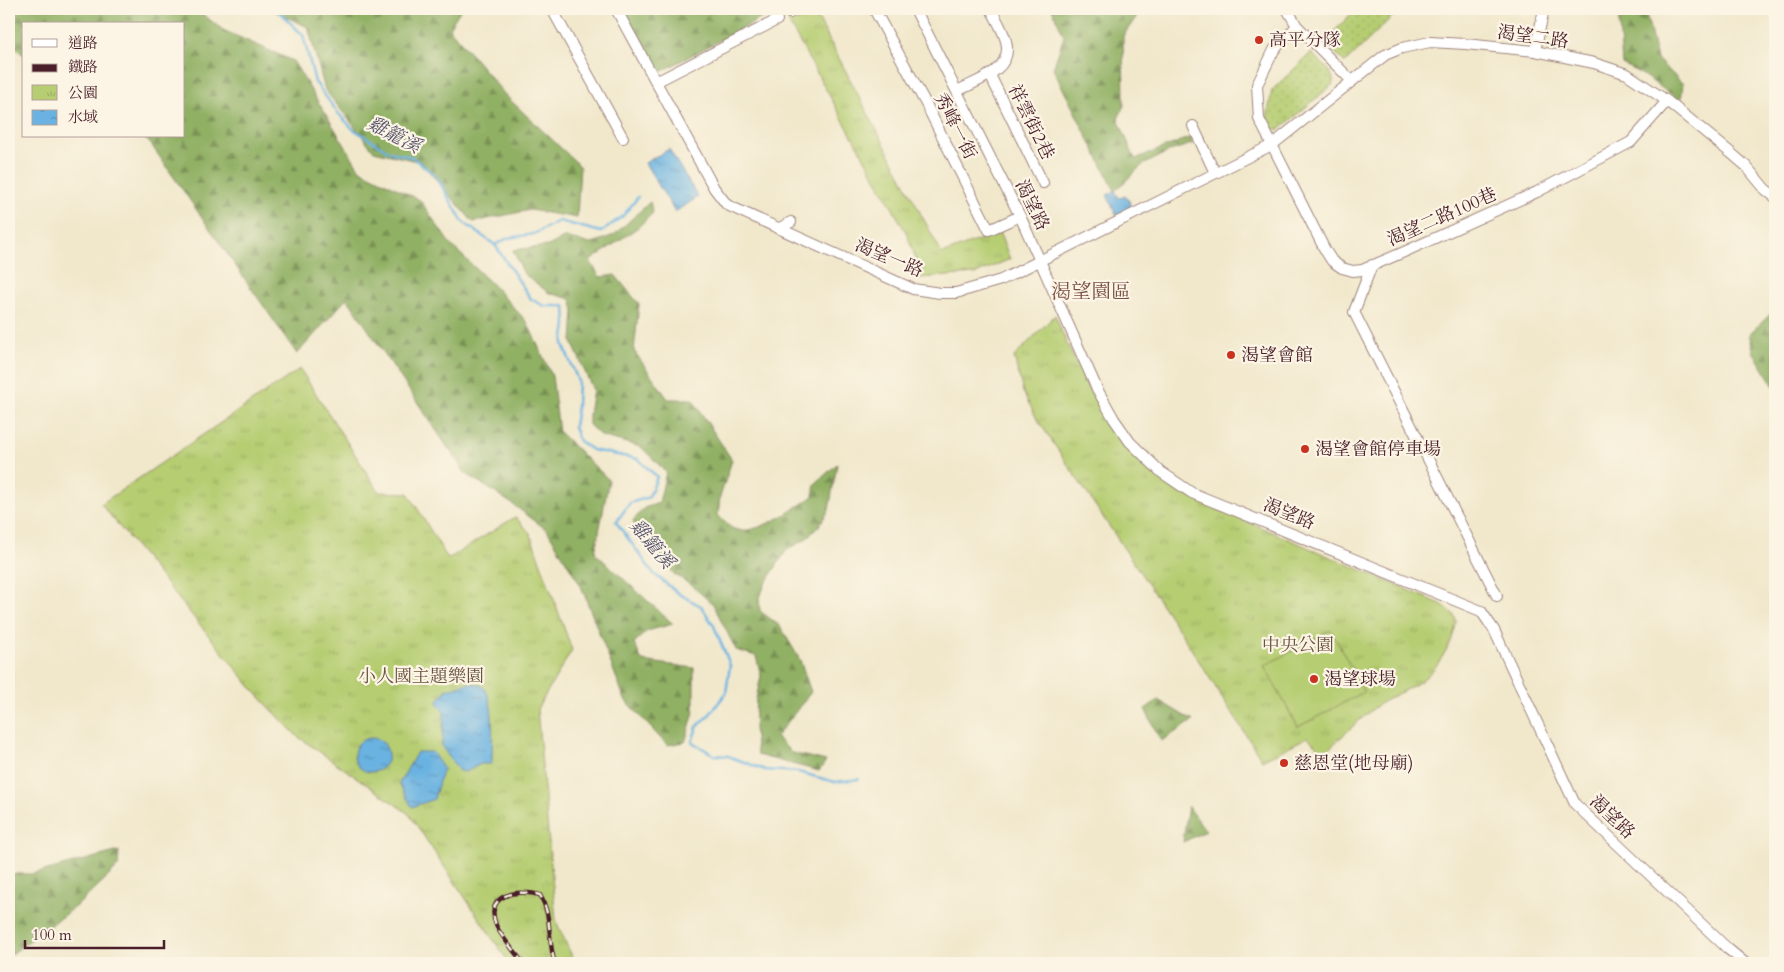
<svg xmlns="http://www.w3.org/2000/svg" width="1784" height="972" font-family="Cardo,'Noto Serif TC',serif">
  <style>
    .grass { fill: url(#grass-dots); stroke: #80764e }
    .forest { fill: url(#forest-firs); stroke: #6d6848 }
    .park { fill: url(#park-tufts); stroke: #80764e }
    .garden { fill: #b6cd72; stroke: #80764e }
    .water { fill: url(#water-ripples); stroke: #5a6886 }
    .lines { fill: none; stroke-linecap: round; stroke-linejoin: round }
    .stream { stroke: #69b2e1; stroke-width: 2.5 }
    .minor-casing { stroke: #9e847c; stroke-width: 12 }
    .minor { stroke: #fff; stroke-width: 10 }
    .rail-casing { stroke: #4a1f2b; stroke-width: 4.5 }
    .rail { stroke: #fcf5e5; stroke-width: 2.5; stroke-dasharray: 8; stroke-linecap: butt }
    .poi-dot { fill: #c8321e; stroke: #fcf5e5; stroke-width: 2 }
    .labels { text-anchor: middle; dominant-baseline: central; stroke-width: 4.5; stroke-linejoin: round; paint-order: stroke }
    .street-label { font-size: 18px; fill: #4a1f2b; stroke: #fcf5e5 }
    .poi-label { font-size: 18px; fill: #4a1f2b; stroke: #fcf5e5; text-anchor: start }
    .park-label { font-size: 18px; fill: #6a5340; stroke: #fcf5e5 }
    .water-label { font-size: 19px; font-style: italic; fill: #55526b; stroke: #fcf5e5 }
    .quarter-label { font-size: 20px; fill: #7b5148; stroke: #fcf5e5 }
  </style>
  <defs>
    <pattern id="grass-dots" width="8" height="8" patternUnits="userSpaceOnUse" patternTransform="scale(1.25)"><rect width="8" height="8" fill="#b6cd72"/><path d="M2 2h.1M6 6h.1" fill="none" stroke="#9eb063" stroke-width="1.8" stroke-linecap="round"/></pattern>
    <pattern id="forest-firs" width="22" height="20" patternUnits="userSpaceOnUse" patternTransform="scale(1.25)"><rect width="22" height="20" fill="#90b064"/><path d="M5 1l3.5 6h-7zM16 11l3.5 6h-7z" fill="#788f53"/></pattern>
    <pattern id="park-tufts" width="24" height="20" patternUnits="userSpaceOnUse" patternTransform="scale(1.25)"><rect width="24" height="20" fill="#b6cd72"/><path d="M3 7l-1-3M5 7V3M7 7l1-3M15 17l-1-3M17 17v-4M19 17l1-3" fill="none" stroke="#9eb063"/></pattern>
    <pattern id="water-ripples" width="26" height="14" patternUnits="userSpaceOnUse" patternTransform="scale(1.25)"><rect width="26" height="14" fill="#69b2e1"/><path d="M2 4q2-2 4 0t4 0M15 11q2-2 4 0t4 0" fill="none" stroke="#5890b7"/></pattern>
  </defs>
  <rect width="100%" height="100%" fill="#fcf5e5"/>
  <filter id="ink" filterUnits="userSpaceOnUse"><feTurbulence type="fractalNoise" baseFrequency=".02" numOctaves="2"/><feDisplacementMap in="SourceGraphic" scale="10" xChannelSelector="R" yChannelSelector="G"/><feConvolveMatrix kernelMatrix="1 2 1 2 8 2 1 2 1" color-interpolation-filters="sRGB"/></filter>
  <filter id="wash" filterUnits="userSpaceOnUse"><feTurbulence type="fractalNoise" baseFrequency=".0096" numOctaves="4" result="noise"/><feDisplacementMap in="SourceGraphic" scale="20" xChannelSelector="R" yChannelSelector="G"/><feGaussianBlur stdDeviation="1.12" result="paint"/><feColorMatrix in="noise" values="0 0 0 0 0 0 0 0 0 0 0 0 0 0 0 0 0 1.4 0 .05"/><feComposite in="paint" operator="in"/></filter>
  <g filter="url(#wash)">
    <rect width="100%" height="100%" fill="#f1e8cc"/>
    <!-- grass -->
    <path class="grass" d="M1356 9H1400L1345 63 1324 42Z
      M1311 53C1319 61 1335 72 1333 84L1279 130 1271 128 1267 119 1272 90Z"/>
    <!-- forest -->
    <path class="forest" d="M9 9H196L223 30 293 61 360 170 420 200 450 244 492 284 527 322 552 376 559 432 609 480 595 553 673 624 647 631 634 643 642 661 694 668V712L685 742 667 745 625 700 581 586 547 530 511 503 465 473 347 298 297 354 150 143 142 136H184V24H24V55L9 43Z
      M270 9H461L449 28 506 96 580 166 577 218 530 210 473 222 421 162 374 151 325 90 308 27Z
      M624 9H777V10L662 71 657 69Z
      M1052 9H1142L1123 36 1124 105 1118 119 1135 159 1191 137 1192 144 1170 151 1141 166 1115 191 1053 69 1064 36Z
      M1618 9H1645L1657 59 1683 84 1681 101 1637 71 1622 64Z
      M650 202 653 213 637 228 590 261 600 277 615 275 639 304 634 351 668 399H692L732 460 720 497 718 516C723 519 728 527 734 529 755 537 796 508 813 496L815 484 837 464 829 510 819 526 807 538 786 551 765 584 759 600 760 611 780 626 800 660 811 692 776 737 792 753 826 761 819 771 757 755 754 728 756 699 761 676 756 656 736 650 713 604 691 585 674 574 653 547 638 533 633 521 644 508 659 503 666 472 641 447 601 436 589 425V414L593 390 572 342 574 310 571 299 549 293 524 274 513 250 548 246 566 237 590 244 614 235Z
      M1774 311 1775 364 1773 366 1775 370V388L1754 353 1749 334Z
      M1158 700 1193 721 1161 741 1145 709Z
      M1188 806 1206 831 1183 842Z
      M119 851 118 867 80 903 9 956V874H32Z"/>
    <!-- park -->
    <path class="park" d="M781 9H813L942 254 999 232 1010 259 976 274 919 278 916 260 907 234Z
      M1055 315C1082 382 1117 450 1178 492L1441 604C1447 608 1455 613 1456 621 1456 637 1439 665 1428 675 1414 688 1394 694 1378 705 1359 719 1341 738 1323 754L1308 737 1262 760 1181 633 1037 419 1023 392 1014 357Z
      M300 369 379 492 408 493 448 559 515 517 530 533 572 650 537 709 556 921 575 963H509L409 814 297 736 255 692 101 504Z"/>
    <!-- garden -->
    <path class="garden" d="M1331 630 1364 692 1298 727 1264 666Z"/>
    <!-- water -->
    <path class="water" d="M669 149 698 197 675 212 645 163Z
      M1115 191 1119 198 1126 196 1133 208 1116 215 1107 195Z
      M468 683C473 684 480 684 483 687 496 698 492 747 492 764H481L465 772 459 771 442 747 444 712 437 702 446 690Z
      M354 755a17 17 0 1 1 34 0a17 17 0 1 1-34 0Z
      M417 752H432L443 768 434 799 412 807 399 784Z"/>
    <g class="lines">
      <!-- stream -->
      <path class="stream" d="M276 9 303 35 315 82 338 113 353 129 390 152 412 157 436 176 463 222 495 245 531 299 544 306H565L566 325 563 344 578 381 577 406 574 427 579 441 592 450 638 459 657 477 649 497 630 503 616 522 654 574 679 594 701 606 714 626 730 665 726 693 710 714 697 727 692 742 714 755 728 756 765 770 798 772 835 782 859 779
        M495 245 508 238 534 234 559 221 601 232 623 216 638 197"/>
    </g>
  </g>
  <g filter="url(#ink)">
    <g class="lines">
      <!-- minor casing -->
      <g class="minor-casing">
        <path id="minor" d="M552 9 623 138
          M616 9 714 188 727 205 913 289 940 293H956L1001 280 1272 145 1385 55 1402 48 1430 42 1465 44 1535 51 1594 63 1627 74 1667 101 1731 153 1746 166 1765 189 1775 197
          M874 9 926 104 989 230 1020 216
          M915 9 1020 216 1097 389 1114 419 1130 442 1161 472 1192 493 1481 611 1494 630 1575 804 1728 949 1745 963
          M1287 9 1297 26 1352 81
          M790 13 798 9
          M1297 26 1274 50 1257 85 1259 119 1325 250 1332 261 1342 268 1353 271 1362 270 1404 252 1537 192 1631 142 1667 101
          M1535 51 1544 9
          M990 75 1043 183
          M656 82 777 20
          M957 91C977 81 1014 70 1006 41 1003 30 996 19 991 9
          M1193 126 1215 173
          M780 228 791 222
          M1372 265 1354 312 1497 596"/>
      </g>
      <!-- minor -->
      <use href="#minor" class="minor"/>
      <!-- rail casing -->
      <g class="rail-casing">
        <path id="rail" d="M523 963C516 953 501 937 496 925 484 894 517 889 540 895 553 918 547 940 555 963"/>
      </g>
      <!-- rail -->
      <use href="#rail" class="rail"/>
    </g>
  </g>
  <!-- markers -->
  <g class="poi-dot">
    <circle cx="1259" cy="40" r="5"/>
    <circle cx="1231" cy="355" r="5"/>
    <circle cx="1305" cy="449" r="5"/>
    <circle cx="1314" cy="679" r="5"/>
    <circle cx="1284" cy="763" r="5"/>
  </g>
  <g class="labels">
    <!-- street labels -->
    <g class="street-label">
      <text transform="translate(1533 37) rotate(8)">渴望二路</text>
      <text transform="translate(1031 122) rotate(64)">祥雲街2巷</text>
      <text transform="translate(955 126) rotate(63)">秀峰一街</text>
      <text transform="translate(1032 205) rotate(64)">渴望路</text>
      <text transform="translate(1442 217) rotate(-24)">渴望二路100巷</text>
      <text transform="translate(889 258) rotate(23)">渴望一路</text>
      <text transform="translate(1289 514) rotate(22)">渴望路</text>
      <text transform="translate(1612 817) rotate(44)">渴望路</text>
    </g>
    <!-- poi labels -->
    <g class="poi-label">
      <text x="1269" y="40">高平分隊</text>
      <text x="1241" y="355">渴望會館</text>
      <text x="1315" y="449">渴望會館停車場</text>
      <text x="1324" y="679">渴望球場</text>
      <text x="1294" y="763">慈恩堂(地母廟)</text>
    </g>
    <!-- park labels -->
    <g class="park-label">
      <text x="1298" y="645">中央公園</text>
      <text x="421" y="676">小人國主題樂園</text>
    </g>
    <!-- water labels -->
    <g class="water-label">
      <text transform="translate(394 135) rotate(27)">雞籠溪</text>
      <text transform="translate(652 544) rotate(50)">雞籠溪</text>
    </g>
    <!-- quarter labels -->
    <g class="quarter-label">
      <text x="1091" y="291">渴望園區</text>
    </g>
  </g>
  <!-- margin -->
  <rect width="1784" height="972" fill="none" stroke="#fcf5e5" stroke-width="30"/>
  <!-- legend -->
  <rect x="22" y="22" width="162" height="115" fill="#fcf5e5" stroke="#b59f9b"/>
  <rect x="32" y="39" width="25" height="8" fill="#ffffff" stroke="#b59f9b"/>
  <text x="68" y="48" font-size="15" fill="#4a1f2b">道路</text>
  <rect x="32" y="64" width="25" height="8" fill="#4a1f2b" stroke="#b59f9b"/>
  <text x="68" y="72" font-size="15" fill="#4a1f2b">鐵路</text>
  <rect x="32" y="85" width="25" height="15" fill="url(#park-tufts)" stroke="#b59f9b"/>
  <text x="68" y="98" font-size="15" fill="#4a1f2b">公園</text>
  <rect x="32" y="110" width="25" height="15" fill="url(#water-ripples)" stroke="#b59f9b"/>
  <text x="68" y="122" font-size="15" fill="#4a1f2b">水域</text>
  <!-- scale -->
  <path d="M25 940v8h139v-8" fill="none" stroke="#4a1f2b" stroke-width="2.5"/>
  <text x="32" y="940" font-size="15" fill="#4a1f2b" stroke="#fcf5e5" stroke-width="4" paint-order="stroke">100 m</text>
</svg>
